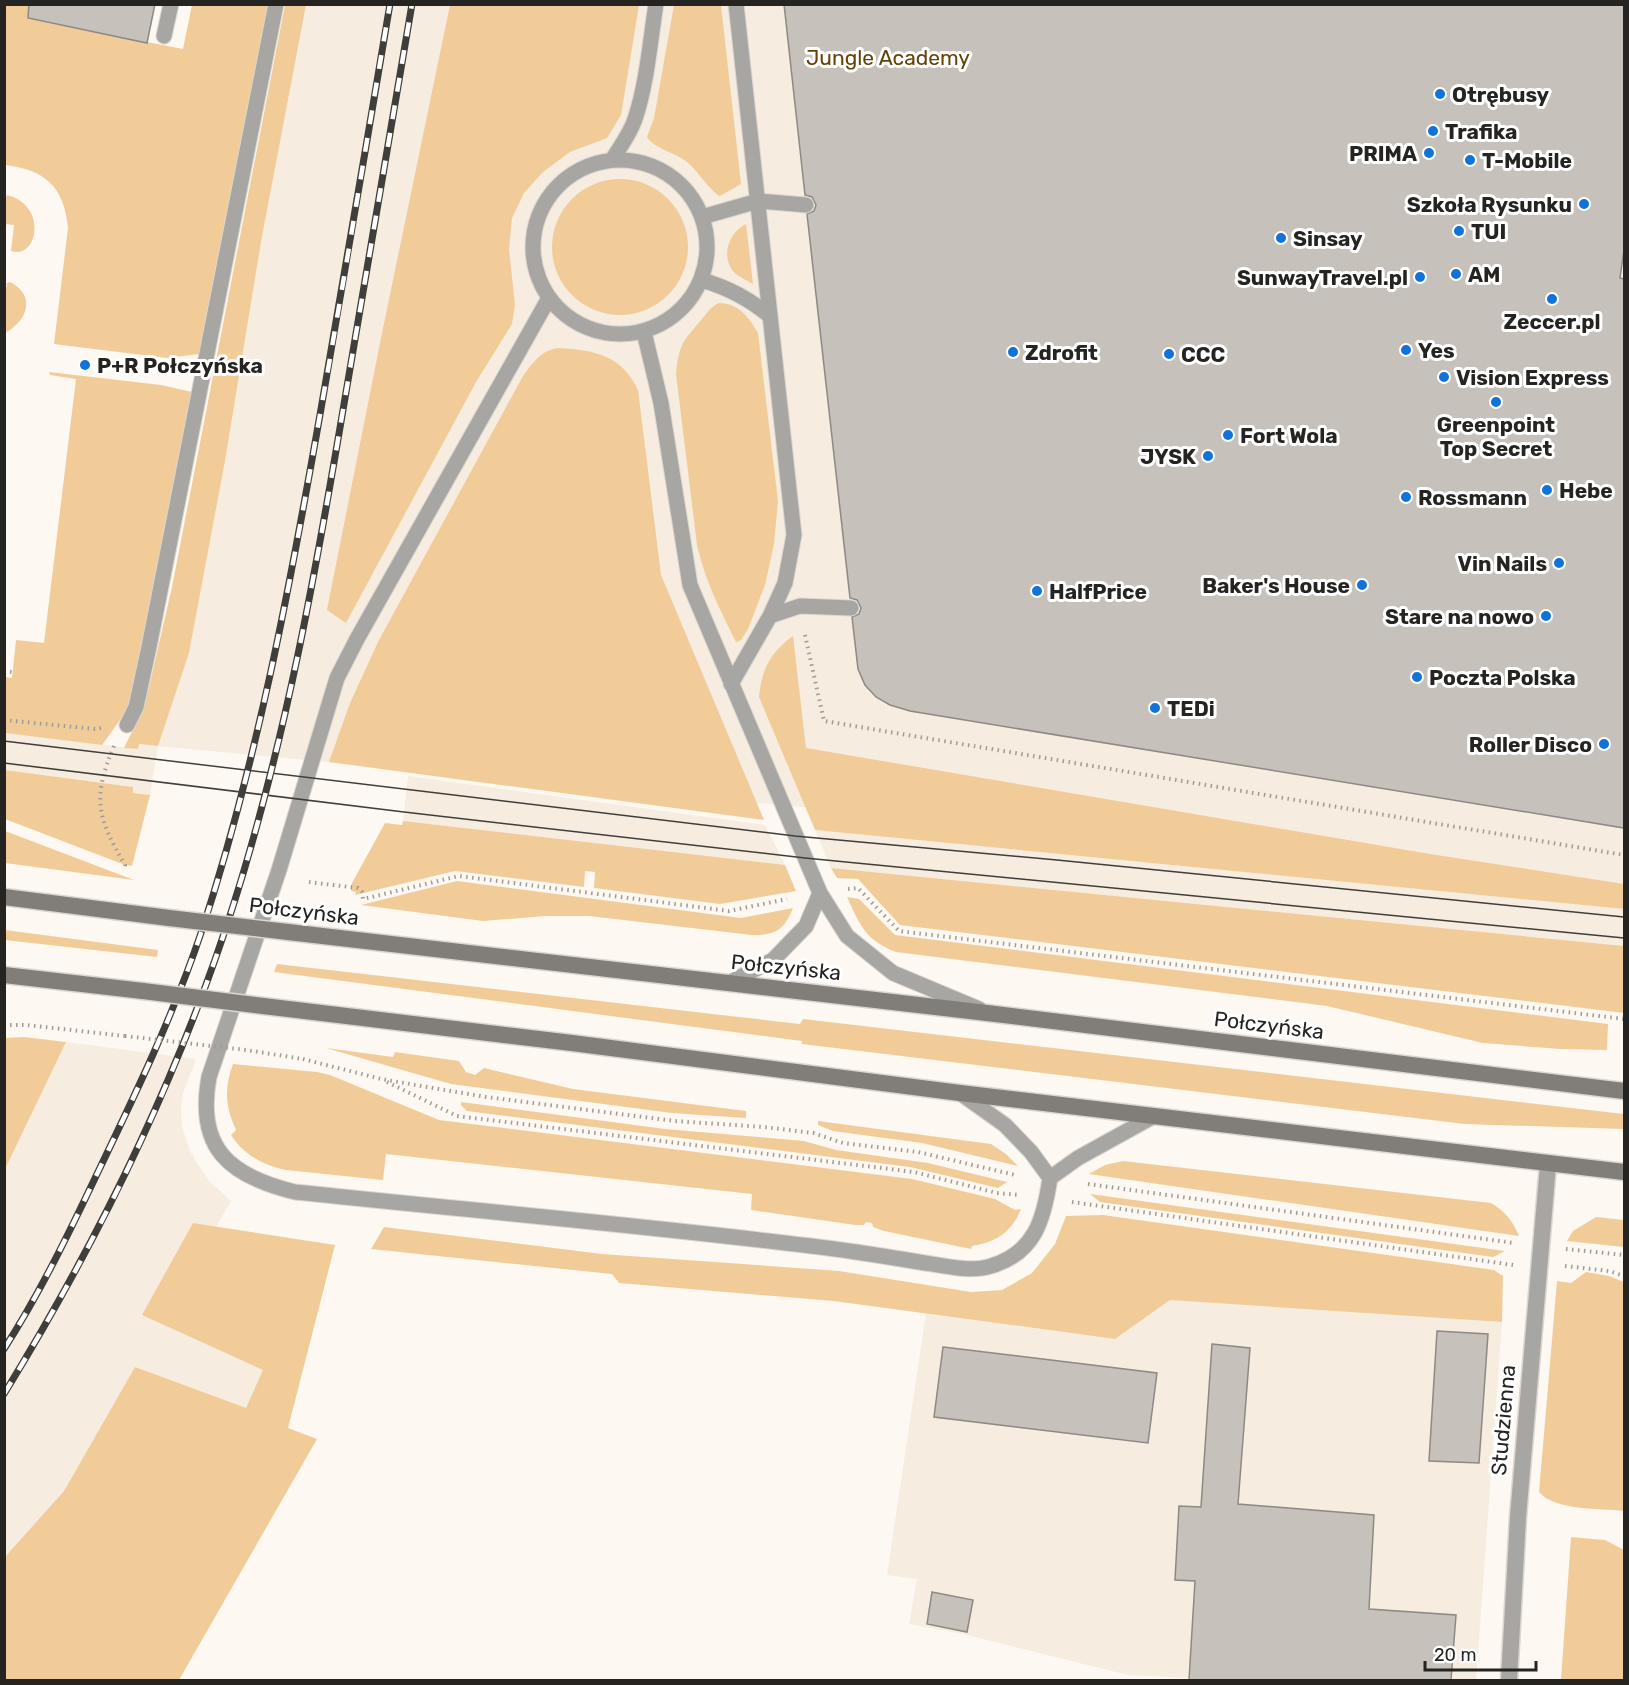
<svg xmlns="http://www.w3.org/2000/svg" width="1629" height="1685" font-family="Rubik,sans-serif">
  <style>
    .built { fill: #f6ecdf }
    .green { fill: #f1cc98 }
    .building { fill: #c6c1bb; stroke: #8d8983; stroke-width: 1.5 }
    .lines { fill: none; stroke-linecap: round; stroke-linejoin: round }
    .service-casing { stroke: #dad6d0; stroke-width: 17 }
    .minor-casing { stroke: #dad6d0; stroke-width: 19 }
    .secondary-casing { stroke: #dad6d0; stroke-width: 19 }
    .path { stroke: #9f9b96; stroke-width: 4; stroke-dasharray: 1.5 4.5; stroke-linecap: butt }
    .service { stroke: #a8a6a3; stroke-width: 15 }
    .minor { stroke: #a8a6a3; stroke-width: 16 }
    .secondary { stroke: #817e7a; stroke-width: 16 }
    .tram { stroke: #3f3e3a; stroke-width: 1.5 }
    .rail-casing { stroke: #3f3e3a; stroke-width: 7 }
    .rail { stroke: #fff; stroke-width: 4.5; stroke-dasharray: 14; stroke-linecap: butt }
    .secondary-bridge-casing { stroke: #dad6d0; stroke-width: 19; stroke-linecap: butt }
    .path-bridge { stroke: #9f9b96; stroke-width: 4; stroke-dasharray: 1.5 4.5; stroke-linecap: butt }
    .secondary-bridge { stroke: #817e7a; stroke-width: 16 }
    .poi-dot { fill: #0f73db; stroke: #fff; stroke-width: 2 }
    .labels { text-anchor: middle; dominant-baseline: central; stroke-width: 6; stroke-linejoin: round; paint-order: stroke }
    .park-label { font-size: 21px; fill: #644205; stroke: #fff }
    .poi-label { font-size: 21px; font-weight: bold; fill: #252421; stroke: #fff; text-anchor: start }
    .street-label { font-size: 21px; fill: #252421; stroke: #fff }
  </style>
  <rect width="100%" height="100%" fill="#fdf8f1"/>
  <!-- built -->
  <path class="built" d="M306 5H1624V893L1255 850 158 746 150 795 133 793V787L5 770V733L137 749 138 744 158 746 189 653 225 461 261 242Z
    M408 776 765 825 785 865 403 821Z
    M815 830 1624 909V946L831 868Z
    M66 1042 196 1059 183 1093 181 1108 182 1127 190 1151 198 1165 210 1182 231 1201 167 1313 272 1367 252 1415 135 1367 64 1491 5 1557 4 1169Z
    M1170 1300 1502 1322 1476 1680H1189V1678L1128 1675 963 1634 909 1624 917 1579 887 1575 926 1314 1115 1339Z"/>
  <!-- green -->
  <path class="green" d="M5 5H80L76 28 183 49 192 5H269L199 354 167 358 54 344 68 228C64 186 45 170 5 165Z
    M285 5H306L261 242 225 461 189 653 158 746 139 744 138 749 124 748 139 717 149 687 172 587Z
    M450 5H639L621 115 607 138 570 152 543 172 524 193 512 218 509 249 515 305 512 324 476 382 346 623 327 610 381 338Z
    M674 5H721L741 184 720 196C710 191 698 171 687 162 676 153 653 148 647 137L654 118Z
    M552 247a68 68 0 1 1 136 0a68 68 0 1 1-136 0Z
    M7 195C48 205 38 260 11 251L14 225 5 224V200Z
    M746 224 753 284C746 280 737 276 732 270 721 253 730 232 746 224Z
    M10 282C37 296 27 321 5 333L4 305 7 283Z
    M719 303C738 303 750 318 758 333L778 501 774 544 765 585 748 629 741 640 736 642C720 610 705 580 697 545L676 374C679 344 683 341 702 319 708 312 710 307 719 303Z
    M558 348C594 350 622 355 638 390L661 575 764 820 329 762 350 703 379 640 523 376C533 363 540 351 558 348Z
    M49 372 161 385 192 392 132 695 125 713 102 745 5 733V677L12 678 16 640 44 643 76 379 50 375Z
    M793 636 806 748 1430 854 1624 884V909L815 830 759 697C762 668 770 653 793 636Z
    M5 770 133 787V793L150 795 132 866 125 865 5 819Z
    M403 821 785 865 796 891 720 904 594 888 595 872 585 871 584 887 455 871 355 895 356 892 351 891 352 883 385 823 402 825Z
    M5 831 134 880 5 863Z
    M831 868 1624 946V1013L900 925 858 879 837 878Z
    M457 881 741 918 793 908C784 930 776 935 752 935L589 916H545L483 921 361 905Z
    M847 897 859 899 895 935 1608 1024 1607 1050 1561 1049 1483 1043 1327 1006 896 952C865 940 860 925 847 897Z
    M5 930 158 950 157 957 5 940Z
    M277 964 800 1024 803 1019 1624 1114V1129L1465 1124 802 1044V1041L274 972Z
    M24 1037 66 1042 5 1169V1038Z
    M326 1048 393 1057 395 1052 459 1061 466 1072 475 1075 484 1068 573 1089 746 1111V1118L672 1113 451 1084Z
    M233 1064 317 1072 330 1075 439 1120 912 1179 995 1199 1015 1210 1021 1209C1011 1233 996 1242 972 1246L971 1249 884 1231 873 1227 872 1223 866 1222 864 1225H855L751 1210 752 1194 386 1154 383 1180 286 1170C263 1165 244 1155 231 1135L236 1130C225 1106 224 1088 233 1064Z
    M461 1102 665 1129 804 1141 836 1150 928 1163 1007 1182 998 1188 910 1167 467 1111 461 1105Z
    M818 1121 991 1144 1006 1154 1018 1166 922 1143 833 1131 818 1125Z
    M1123 1161 1491 1203C1506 1212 1512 1220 1519 1236L1089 1174 1105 1165Z
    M1090 1194 1505 1251 1493 1257 1100 1202Z
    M1103 1215 1494 1270 1503 1276 1502 1322 1170 1300 1115 1339 834 1301 619 1283 612 1274 371 1249 384 1227 602 1254 839 1271 971 1292 1002 1290 1032 1273 1055 1244 1066 1216Z
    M1596 1217 1624 1220V1247L1567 1241 1573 1231Z
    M193 1223 335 1245 288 1428 317 1439 179 1680H5V1557L64 1491 135 1367 246 1408 263 1370 142 1315Z
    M1586 1272 1609 1276 1624 1282V1511C1600 1508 1555 1511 1539 1492L1557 1281 1571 1283Z
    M1571 1537 1605 1540 1624 1550V1680H1561Z"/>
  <!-- building -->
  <path class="building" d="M29 4H155L147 43 28 18Z
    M784 4H1624V250L1620 278 1624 279V828L910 711 890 705 876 697 865 685 858 669 852 617 859 614 861 608 857 600 850 598 807 214 814 211 816 205 812 197 805 195Z
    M1437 1331 1488 1334 1479 1463 1429 1461Z
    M1212 1344 1250 1348 1238 1504 1374 1515 1369 1609 1456 1615 1451 1680H1189L1195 1581 1175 1580 1179 1506 1201 1507Z
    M943 1347 1157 1373 1148 1443 934 1417Z
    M932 1592 973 1600 967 1632 927 1624Z"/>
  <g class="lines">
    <!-- service casing -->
    <g class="service-casing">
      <path id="service" d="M164 36 171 4
        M533 247a87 87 0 1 1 174 0a87 87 0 1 1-174 0Z
        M612 160C620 147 630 134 635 119 647 83 650 42 656 4
        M702 217 758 201 806 205
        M702 280C728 288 748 298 770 316
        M549 298 357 639 337 678 279 870 209 1077C196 1148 229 1176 295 1192 467 1210 639 1225 811 1246 847 1250 883 1256 919 1262 941 1265 970 1273 991 1266 1035 1253 1044 1219 1050 1178L1031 1152 1005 1125 960 1093
        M644 332 661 403 690 585 820 893 847 936 893 973 979 1009
        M770 616 800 606 851 608
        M731 684 770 616 785 583 794 535 736 4
        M127 725 136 707 149 647 276 4
        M729 983 773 960 806 926 820 893
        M1050 1178 1078 1158 1154 1116"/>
    </g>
    <!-- minor casing -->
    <g class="minor-casing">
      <path id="minor" d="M1509 1680 1518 1517 1548 1165"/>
    </g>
    <!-- secondary casing -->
    <g class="secondary-casing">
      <path id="secondary" d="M4 897 169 918
        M288 932 987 1013 1624 1091
        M4 975 143 991
        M263 1006 572 1043 960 1093 1624 1172"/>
    </g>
    <!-- path -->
    <path class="path" d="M805 635 824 721 1624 855
      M4 671 12 672
      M4 720 95 729 102 728
      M114 746C92 798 97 817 125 865L123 870
      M309 882 358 888 362 892 363 899 459 876 729 911 787 899
      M848 889 858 888 899 931 1624 1019
      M4 1025H26L125 1036
      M303 1059 381 1079 486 1097 675 1121 764 1127 813 1133 843 1143 918 1152 1015 1175
      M387 1082 457 1116 914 1172 997 1193 1020 1195
      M1088 1184 1514 1243
      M1072 1202 1513 1265
      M1566 1249 1624 1255
      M1565 1266 1609 1271 1624 1276"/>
    <!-- service -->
    <use href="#service" class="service"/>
    <!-- minor -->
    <use href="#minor" class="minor"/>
    <!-- secondary -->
    <use href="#secondary" class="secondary"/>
    <!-- tram -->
    <path class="tram" d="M4 741 795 836 1057 860 1624 917
      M4 763 404 812 805 858 1624 938"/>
    <!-- rail casing -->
    <g class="rail-casing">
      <path id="rail" d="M4 1349C40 1293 69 1233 97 1174 135 1095 173 1016 201 933 257 763 290 586 321 409 345 275 367 139 390 4
        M4 1394C99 1239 179 1077 234 903 285 742 315 576 343 410 366 275 389 140 412 4"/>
    </g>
    <!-- rail -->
    <use href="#rail" class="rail"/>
    <!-- secondary-bridge casing -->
    <g class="secondary-bridge-casing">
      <path id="secondary-bridge" d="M169 918 288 932
        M143 991 263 1006"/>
    </g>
    <!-- path-bridge -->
    <path class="path-bridge" d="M125 1036 246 1050 303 1059"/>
    <!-- secondary-bridge -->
    <use href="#secondary-bridge" class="secondary-bridge"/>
  </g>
  <!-- markers -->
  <g class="poi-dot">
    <circle cx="1440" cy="94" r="6"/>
    <circle cx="1433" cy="131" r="6"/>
    <circle cx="1429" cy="153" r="6"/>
    <circle cx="1470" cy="160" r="6"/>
    <circle cx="1584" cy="204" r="6"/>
    <circle cx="1459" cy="231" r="6"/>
    <circle cx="1281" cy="238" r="6"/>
    <circle cx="1456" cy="274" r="6"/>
    <circle cx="1420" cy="277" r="6"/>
    <circle cx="1552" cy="299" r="6"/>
    <circle cx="1406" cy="350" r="6"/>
    <circle cx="1013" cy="352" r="6"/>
    <circle cx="1169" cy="354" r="6"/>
    <circle cx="85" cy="365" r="6"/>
    <circle cx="1444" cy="377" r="6"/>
    <circle cx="1496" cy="402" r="6"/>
    <circle cx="1228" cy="435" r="6"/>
    <circle cx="1208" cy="456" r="6"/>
    <circle cx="1547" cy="490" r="6"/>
    <circle cx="1406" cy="497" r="6"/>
    <circle cx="1559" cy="563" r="6"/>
    <circle cx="1362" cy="585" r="6"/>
    <circle cx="1037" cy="591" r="6"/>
    <circle cx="1546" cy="616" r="6"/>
    <circle cx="1417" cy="677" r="6"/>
    <circle cx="1155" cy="708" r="6"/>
    <circle cx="1604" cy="744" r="6"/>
  </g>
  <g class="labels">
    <!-- park labels -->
    <g class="park-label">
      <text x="888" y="57">Jungle Academy</text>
    </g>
    <!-- poi labels -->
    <g class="poi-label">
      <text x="1452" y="94">Otrębusy</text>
      <text x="1445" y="131">Trafika</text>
      <text x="1417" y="153" text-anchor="end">PRIMA</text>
      <text x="1482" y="160">T-Mobile</text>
      <text x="1572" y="204" text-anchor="end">Szkoła Rysunku</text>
      <text x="1471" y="231">TUI</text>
      <text x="1293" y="238">Sinsay</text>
      <text x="1468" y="274">AM</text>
      <text x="1408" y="277" text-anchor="end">SunwayTravel.pl</text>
      <text x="1552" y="321" text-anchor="middle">Zeccer.pl</text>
      <text x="1418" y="350">Yes</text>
      <text x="1025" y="352">Zdrofit</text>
      <text x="1181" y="354">CCC</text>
      <text x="97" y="365">P+R Połczyńska</text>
      <text x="1456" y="377">Vision Express</text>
      <text x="1496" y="424" text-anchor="middle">Greenpoint<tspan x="1496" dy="24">Top Secret</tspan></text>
      <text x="1240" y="435">Fort Wola</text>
      <text x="1196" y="456" text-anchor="end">JYSK</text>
      <text x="1559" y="490">Hebe</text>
      <text x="1418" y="497">Rossmann</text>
      <text x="1547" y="563" text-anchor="end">Vin Nails</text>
      <text x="1350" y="585" text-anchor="end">Baker's House</text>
      <text x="1049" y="591">HalfPrice</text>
      <text x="1534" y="616" text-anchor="end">Stare na nowo</text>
      <text x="1429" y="677">Poczta Polska</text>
      <text x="1167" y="708">TEDi</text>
      <text x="1592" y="744" text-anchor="end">Roller Disco</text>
    </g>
    <!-- street labels -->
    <g class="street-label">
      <text transform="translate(304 911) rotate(7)">Połczyńska</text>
      <text transform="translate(786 967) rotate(6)">Połczyńska</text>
      <text transform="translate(1269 1025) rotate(7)">Połczyńska</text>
      <text transform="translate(1503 1420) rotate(-85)">Studzienna</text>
    </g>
  </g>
  <!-- border -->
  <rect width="1629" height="1685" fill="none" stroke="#252421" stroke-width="12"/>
  <!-- scale -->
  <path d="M1425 1661v9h111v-9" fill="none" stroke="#252421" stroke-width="3"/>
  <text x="1434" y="1661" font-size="18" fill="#252421" stroke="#ffffff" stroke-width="4.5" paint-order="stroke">20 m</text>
</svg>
